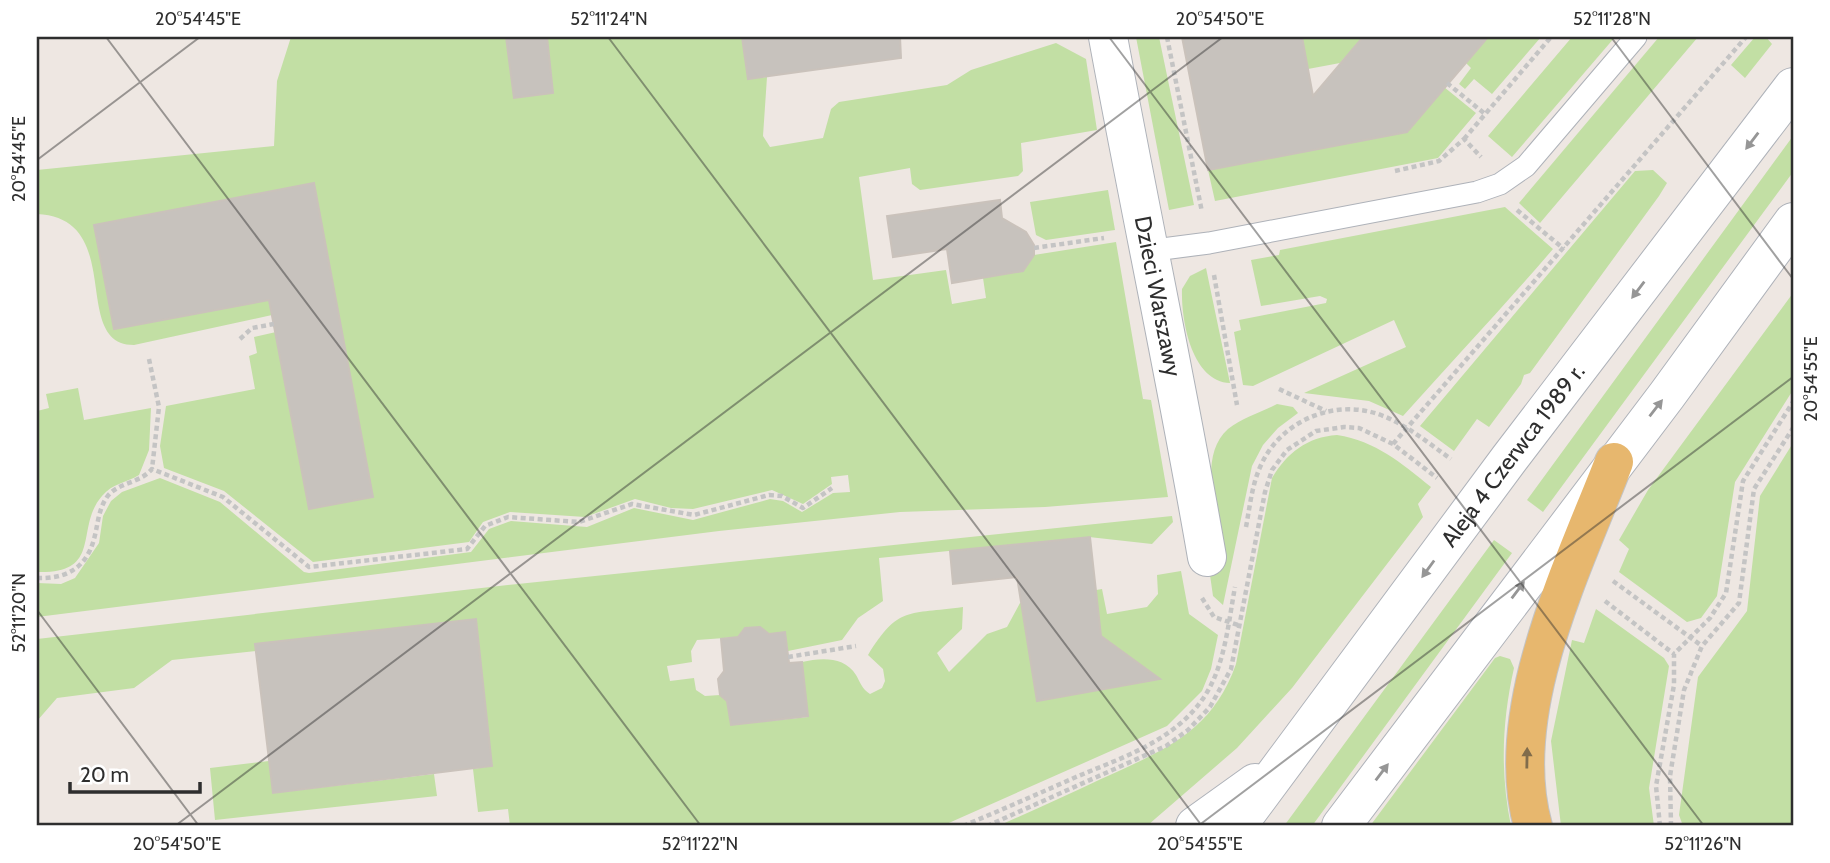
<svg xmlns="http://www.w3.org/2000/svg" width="1830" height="863" font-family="Cabin,sans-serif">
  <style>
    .green { fill: #c2dfa4 }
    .building { fill: #c7c2bd; stroke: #cac2bb; stroke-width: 2 }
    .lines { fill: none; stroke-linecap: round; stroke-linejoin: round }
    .lane-casing { stroke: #aeb2b9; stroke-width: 23 }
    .street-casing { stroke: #aeb2b9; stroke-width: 40 }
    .secondary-casing { stroke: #aeb2b9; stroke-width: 40 }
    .primary-casing { stroke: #c4c4c4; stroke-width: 40 }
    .path { stroke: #c4c4c4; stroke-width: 4.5; stroke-dasharray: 5 3.5; stroke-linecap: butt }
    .lane { stroke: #fff; stroke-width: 21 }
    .street { stroke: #fff; stroke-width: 38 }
    .secondary { stroke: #fff; stroke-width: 38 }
    .primary { stroke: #e7b76e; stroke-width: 38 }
    .oneway { fill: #969696 }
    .oneway2 { fill: #816c4b }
    .ticks { fill: none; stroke: #2e2e2e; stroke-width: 2; stroke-opacity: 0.45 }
    .labels { text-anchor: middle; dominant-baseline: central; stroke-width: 6; stroke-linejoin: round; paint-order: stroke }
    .street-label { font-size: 23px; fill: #2e2e2e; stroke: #fff }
    .neatline { fill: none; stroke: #2e2e2e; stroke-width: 2.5 }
    .ticks-label { font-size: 18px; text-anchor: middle; fill: #2e2e2e }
  </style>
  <rect width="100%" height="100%" fill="#eee7e2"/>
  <!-- green -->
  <path class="green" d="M291 37H742L748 79 767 77 763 136 770 147 823 138 831 109 839 102 947 85 971 70 1056 43 1086 59 1097 130 1021 143 1023 171 1018 176 920 190 912 184 910 168 859 177 873 280 946 270 952 304 986 298 983 278 1023 271 1034 255 1116 242 1143 399 1151 400 1168 497 1045 507 900 512 719 531 37 617V583L61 584 75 578 99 543 103 516 111 501 122 492 160 478 220 502 304 572 309 573 471 552 489 529 511 521 587 527 634 508 693 520 770 499 783 501 802 512 833 493 850 492 848 475 831 477 832 484 803 504 772 490 693 509 671 508 635 499 585 517 510 512 483 522 469 542 313 562 224 491 164 468 160 446 166 406 255 389 249 356 257 353 254 337 276 332 309 509 373 497 314 184 94 225 114 329 269 300 272 315 134 345C69 345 127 218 37 214V170L274 146 277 81Z
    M1136 37H1159L1194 205 1169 210Z
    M1302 37H1363L1340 63 1308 69Z
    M1488 37H1541L1492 94 1474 79 1465 89 1459 84 1471 68 1466 63Z
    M1572 37H1615L1512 157 1488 136Z
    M1659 37H1698L1540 223 1519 203Z
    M1755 37H1766L1772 44 1745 78 1731 65Z
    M1444 87 1476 113 1438 158 1215 201 1208 170 1407 132Z
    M1793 136V172L1543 512 1527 500Z
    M1653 170 1667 183 1659 196 1530 373 1524 375 1521 384 1489 427 1477 419 1454 451 1420 426 1635 171Z
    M1108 190 1115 230 1046 240 1036 235 1030 202Z
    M1505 207 1553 249C1504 306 1453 360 1403 416L1369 401 1304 393 1406 347 1394 320 1253 386 1243 385 1234 332 1241 330 1239 320 1326 303 1327 299 1320 296 1261 306 1251 260 1279 255 1280 250Z
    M1206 268 1230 383C1191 381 1181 319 1182 289L1190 276Z
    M1793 293V390L1735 482 1717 596 1701 618 1687 622 1619 572 1629 549 1619 540 1648 490Z
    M78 388 84 420 151 408 149 450 139 475C126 483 113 483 102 496 74 528 104 574 37 572V411L49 408 46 394Z
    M1277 404 1293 407 1298 413 1278 428 1263 445 1252 466 1223 605 1213 596 1209 568 1225 565C1219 526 1195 458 1228 429 1242 418 1262 412 1277 404Z
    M1337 435C1376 441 1401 463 1431 487L1418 504 1423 517 1292 688 1237 748 1148 825 998 826C1032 811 1067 795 1101 779 1162 751 1212 733 1236 664L1272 478C1287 453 1307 437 1337 435Z
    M1793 443V826H1683L1679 815 1698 677 1747 611 1760 496Z
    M1172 516 1173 522 1152 544 1089 537 879 558 883 601 858 618 842 640 788 651 785 632 769 634 760 627 745 628 738 637 697 640 691 651 692 662 667 666 670 681 694 678 696 690 705 696 720 695 727 701 731 725 808 717 802 662C821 658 844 656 856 675 860 682 862 689 870 694L882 688 885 681 883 669 868 655C899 605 908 615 963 607L962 629 937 653 949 672 987 634 1007 627 1020 603 1102 589 1107 614 1147 607 1158 594 1157 575 1181 571 1189 614 1218 635 1211 669 1202 691 1167 726 942 826H510L508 809 478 812 473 769 492 766 256 651 172 660 134 688 57 698 37 721V639L499 586Z
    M1494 540 1512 553 1312 826H1284Z
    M1596 609 1664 658 1669 666 1649 788 1654 826H1561L1551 741 1572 640 1584 643Z
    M1500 656 1510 659 1514 668C1502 721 1500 773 1511 826H1370L1495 658Z
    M269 761 274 793 434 774 437 796 215 820 210 768Z"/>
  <!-- building -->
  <path class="building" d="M506 37H547L553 93 514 98Z
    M742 37H900L901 58 748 79Z
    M1182 37H1302L1313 96 1363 37H1488L1407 132 1208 170Z
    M314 183 373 497 309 509 269 300 114 329 94 225Z
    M1000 200 1002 218 1026 232 1034 245V255L1023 271 952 283 947 249 893 257 887 216Z
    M1090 537 1101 636 1160 679 1037 701 1017 577 953 584 950 551Z
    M476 619 492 766 273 793 255 644Z
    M760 627 769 634 785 632 789 663 802 662 808 716 731 725 727 701 720 695 718 679 724 671 721 639 738 637 745 628Z"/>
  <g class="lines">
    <!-- lane casing -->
    <g class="lane-casing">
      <path id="lane" d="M1147 251 1209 243 1477 192 1500 184 1526 166 1636 37"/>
    </g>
    <!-- street casing -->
    <g class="street-casing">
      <g id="street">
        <path id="s1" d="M1108 37C1140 211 1177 383 1207 557"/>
      </g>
    </g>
    <!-- secondary casing -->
    <g class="secondary-casing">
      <g id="secondary">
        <path d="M1195 826 1255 783"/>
        <path id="s2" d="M1237 826 1509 459 1793 87"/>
        <path d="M1341 826 1667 395 1793 222"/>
      </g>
    </g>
    <!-- primary casing -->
    <g class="primary-casing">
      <path id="primary" d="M1533 826C1501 711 1573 568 1614 462"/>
    </g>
    <!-- path -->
    <path class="path" d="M1167 37 1202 212
      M1447 83 1485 114
      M1464 139 1551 37
      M1395 171 1439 161 1464 139 1481 157
      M1517 210 1564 249
      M1034 248 1104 238
      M1214 275 1237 405
      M240 339 252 328 274 324
      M149 359 159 407 152 469
      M1279 389 1326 411
      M1393 444 1746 37
      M1246 527C1250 506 1252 484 1261 465 1281 421 1333 399 1378 414 1406 424 1428 443 1451 459
      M37 578C65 579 86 569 94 539 98 525 98 510 107 497 118 482 139 484 152 469L223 497 309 567 467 549 485 526 508 517 579 522 632 504 694 515 769 495 782 496 803 508 832 488
      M1613 581 1702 646
      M1202 598 1214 617 1241 626
      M1605 601 1674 654
      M788 657 856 646
      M963 826C1001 810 1038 794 1076 777 1121 758 1172 742 1202 700 1225 668 1228 624 1235 587
      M987 826 1166 746 1188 730 1210 707 1231 669 1265 492 1272 470 1287 450 1316 431 1344 427 1359 428 1393 444 1437 478
      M1660 826 1656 786 1674 685V654L1710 618 1726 593 1743 481 1793 402
      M1671 826 1670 776 1684 690 1702 646 1739 603 1754 489 1793 428"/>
    <!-- lane -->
    <use href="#lane" class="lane"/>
    <!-- street -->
    <use href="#street" class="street"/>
    <!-- secondary -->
    <use href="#secondary" class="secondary"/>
    <!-- primary -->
    <use href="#primary" class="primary"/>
  </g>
  <!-- one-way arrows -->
  <defs><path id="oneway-solid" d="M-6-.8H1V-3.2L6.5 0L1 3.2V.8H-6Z" transform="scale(1.75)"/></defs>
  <g class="oneway">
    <use href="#oneway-solid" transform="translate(1752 141) rotate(127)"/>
    <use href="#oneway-solid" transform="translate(1638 290) rotate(127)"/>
    <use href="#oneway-solid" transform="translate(1656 408) rotate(-52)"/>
    <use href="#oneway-solid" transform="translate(1428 569) rotate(126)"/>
    <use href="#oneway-solid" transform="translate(1518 590) rotate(-53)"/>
    <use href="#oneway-solid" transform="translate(1382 772) rotate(-53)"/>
  </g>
  <use class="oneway2" href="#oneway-solid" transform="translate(1527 758) rotate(-89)"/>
  <!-- ticks -->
  <path class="ticks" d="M106 37 701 826M608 37 1202 826M1109 37 1704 826M1611 37 1793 279M37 160 200 37M37 610 199 826M175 826 1223 37M1198 826 1793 377"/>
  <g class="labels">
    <!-- street labels -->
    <g class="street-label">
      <text stroke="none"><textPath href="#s1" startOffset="264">Dzieci Warszawy</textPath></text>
      <text stroke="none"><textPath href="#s2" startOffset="462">Aleja 4 Czerwca 1989 r.</textPath></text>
    </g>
  </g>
  <!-- border -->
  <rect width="1830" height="863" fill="none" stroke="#ffffff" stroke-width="77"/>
  <!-- scale -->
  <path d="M70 782v10h130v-10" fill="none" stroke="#2e2e2e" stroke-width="3.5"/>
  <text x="80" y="782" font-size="21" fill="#2e2e2e" stroke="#ffffff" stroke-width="5" paint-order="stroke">20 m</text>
  <rect x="38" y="38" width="1754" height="786" class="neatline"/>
  <g class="ticks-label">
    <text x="198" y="25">20°54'45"E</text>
    <text x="609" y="25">52°11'24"N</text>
    <text x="1220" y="25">20°54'50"E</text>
    <text x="1612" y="25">52°11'28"N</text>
    <text transform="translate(19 159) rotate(-90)" y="6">20°54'45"E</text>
    <text transform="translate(1811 379) rotate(-90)" y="6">20°54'55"E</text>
    <text transform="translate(19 613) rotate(-90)" y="6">52°11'20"N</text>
    <text x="177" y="850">20°54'50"E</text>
    <text x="700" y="850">52°11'22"N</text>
    <text x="1200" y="850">20°54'55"E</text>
    <text x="1703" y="850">52°11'26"N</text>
  </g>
</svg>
